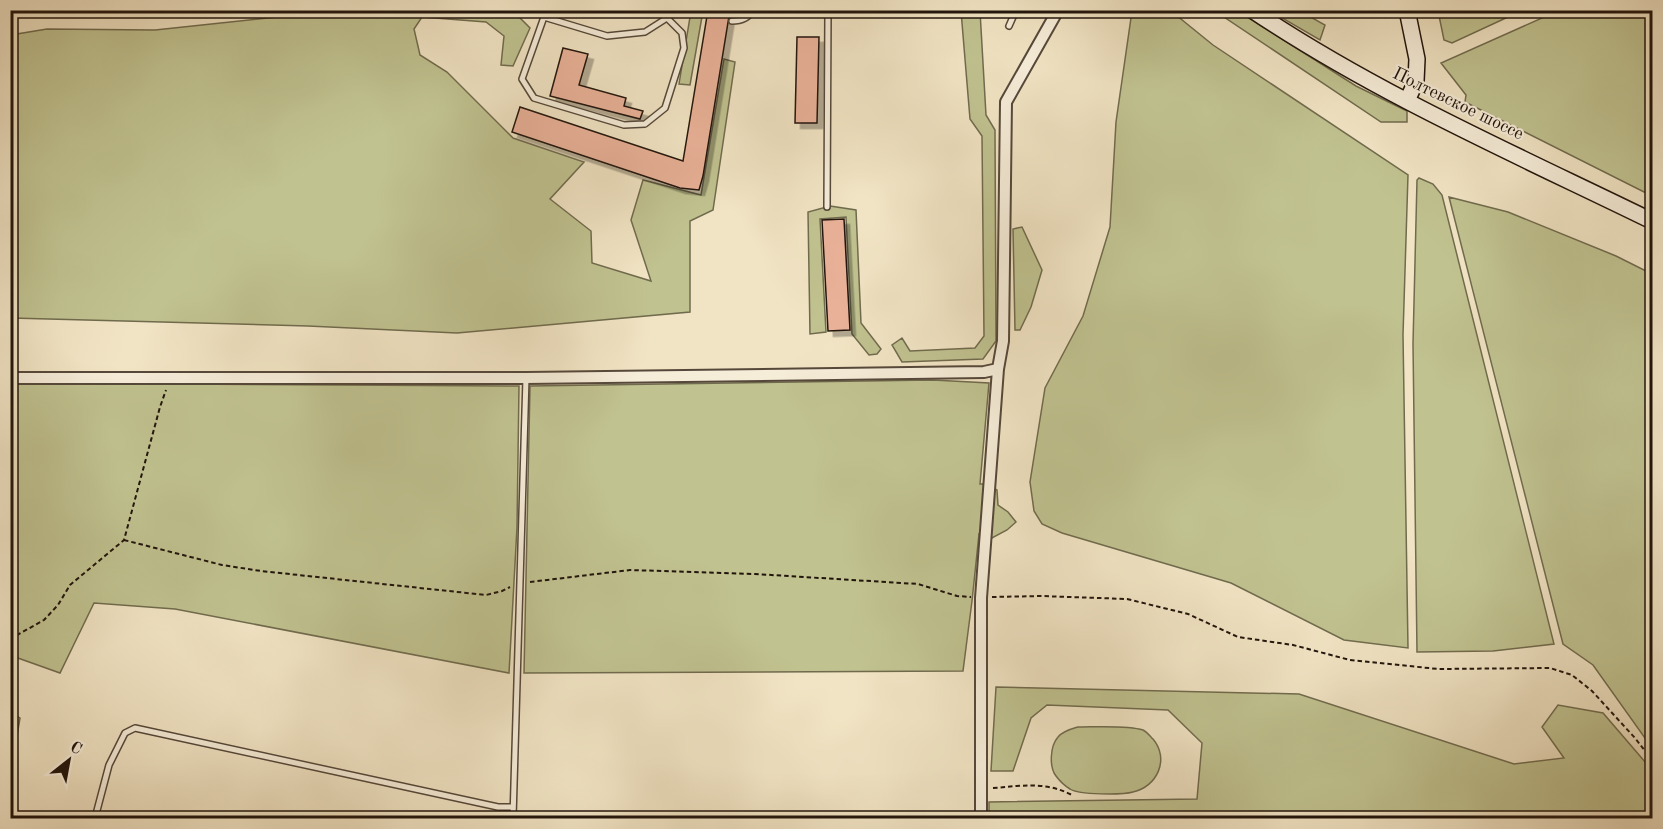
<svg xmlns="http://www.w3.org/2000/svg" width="1663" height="829" font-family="'Old Standard TT',serif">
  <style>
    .green { fill: #c0c290; stroke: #706b4e; stroke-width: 1.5 }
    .building { fill: #e9b198; stroke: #21140c; stroke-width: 1.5; filter: url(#shadow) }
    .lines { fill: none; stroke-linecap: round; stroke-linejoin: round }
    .lane-casing { stroke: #55483a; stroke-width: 8 }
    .street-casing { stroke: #55483a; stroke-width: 14 }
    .secondary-casing { stroke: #21140c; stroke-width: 18 }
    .path { stroke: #21140c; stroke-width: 2; stroke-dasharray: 4.5 3; stroke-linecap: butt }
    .lane { stroke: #f6edd9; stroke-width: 5 }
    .street { stroke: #f6edd9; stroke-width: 10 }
    .secondary { stroke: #f6edd9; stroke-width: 15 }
    .labels { text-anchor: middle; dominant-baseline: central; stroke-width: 4.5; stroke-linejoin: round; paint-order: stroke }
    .street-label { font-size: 18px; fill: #21140c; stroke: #f6edd9 }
  </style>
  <defs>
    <filter id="shadow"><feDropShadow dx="5.5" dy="5.5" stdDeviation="0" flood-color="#0004"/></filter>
  </defs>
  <rect width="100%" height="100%" fill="#f1e4c4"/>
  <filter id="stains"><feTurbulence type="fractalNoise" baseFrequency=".00333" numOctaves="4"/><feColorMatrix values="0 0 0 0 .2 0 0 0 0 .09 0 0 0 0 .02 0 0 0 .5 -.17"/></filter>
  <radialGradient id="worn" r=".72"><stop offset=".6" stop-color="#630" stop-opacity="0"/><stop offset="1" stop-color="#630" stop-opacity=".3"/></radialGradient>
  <!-- green -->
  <path class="green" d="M1560 10 1652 11V196L1465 102 1466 95 1441 63Z
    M313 11H515V13L530 28 513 66 501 65 504 36 486 22 422 17 414 29 420 55 447 72 513 138 584 162 550 199 591 231 592 263 651 281 631 220 643 180 701 195 724 59 735 62 713 210 690 221V312L457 333 308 326 11 318V35L47 29 155 30 295 15Z
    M691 11H703L690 85 679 84Z
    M961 11H980L986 115 995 130 996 341 983 359 902 362 892 345 902 338 910 351 975 348 984 336 982 136 970 119Z
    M1132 11H1171L1213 45 1408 175 1403 335 1408 648 1344 640 1231 583 1062 533 1042 524 1034 511 1030 482 1045 388 1083 316 1110 227 1116 122Z
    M1215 11H1238L1356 86 1407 111V122H1381Z
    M1270 11H1300L1325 25 1320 40Z
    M1438 11V10L1521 11 1452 43 1444 40Z
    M1419 178 1433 184 1442 195 1554 644 1493 651 1417 652 1413 344 1417 180Z
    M1449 197 1508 212 1616 256 1652 274V748L1593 665 1563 644Z
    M830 206 856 210 861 323 881 349 877 354 869 355 852 334 846 217 820 219 826 332 810 334 808 212Z
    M1022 227 1042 270 1031 307 1020 330H1015L1013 229Z
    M933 380 989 383 980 484H987L997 490 998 505 1008 512 1016 522 1007 530 992 538 979 534 972 601 963 671 524 673 530 386Z
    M11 383 519 386 517 527 509 673 175 609 94 603 60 673 15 657 11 666Z
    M996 687 1299 694 1514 764 1564 758 1542 727 1558 705 1603 713 1652 770V818H989V802L1197 799 1202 743 1168 710 1047 705 1031 718 1013 771H991Z
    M11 712 20 718 11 771Z
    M1078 727C1095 727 1128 725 1143 730 1147 732 1150 736 1153 739 1170 759 1157 787 1133 792 1122 795 1079 795 1070 789 1065 786 1059 780 1056 776 1049 767 1050 746 1058 737 1063 731 1071 729 1078 727Z"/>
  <!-- building -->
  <path class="building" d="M708 10H730L703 176 699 190 680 188 512 132 520 107 683 161Z
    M797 37H819L817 123H795Z
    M563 48 588 54 579 85 626 98 624 106 643 111 640 119 550 96Z
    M844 219 850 330 828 331 822 220Z"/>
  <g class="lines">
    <!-- lane casing -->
    <g class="lane-casing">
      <path id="lane" d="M543 10 544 17 522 79 534 98 624 125 645 124 665 108 684 48 682 33 667 18 664 10
        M544 17 607 36 645 32 667 18
        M732 21C741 21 748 19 753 10
        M1009 26 1016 10
        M827 207 828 10
        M95 818 109 765 125 733 135 728 498 807H513
        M513 818 526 378"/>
    </g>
    <!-- street casing -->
    <g class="street-casing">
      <path id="street" d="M10 378H526L984 372 998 369
        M981 818V598L998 369 1003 341 1006 102 1058 10"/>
    </g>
    <!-- secondary casing -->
    <g class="secondary-casing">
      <path id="secondary" d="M1252 10C1377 94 1517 155 1652 221
        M1407 10 1417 59 1416 81 1407 101"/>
    </g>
    <!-- path -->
    <path class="path" d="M124 540 222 565 261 571 486 595 502 591 510 587
      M530 582 630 570 755 574 918 584 957 596 971 597
      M992 597 1041 596 1127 599 1188 614 1238 637 1293 645 1350 660 1438 669 1550 668 1572 675 1592 691 1635 738 1652 760
      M10 639 44 620 58 605 70 585 124 540 160 407 166 390
      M993 788C1021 786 1045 781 1072 795"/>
    <!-- lane -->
    <use href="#lane" class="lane"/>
    <!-- street -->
    <use href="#street" class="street"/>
    <!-- secondary -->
    <use href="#secondary" class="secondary"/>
  </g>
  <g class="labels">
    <!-- street labels -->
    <g class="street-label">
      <text transform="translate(1458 104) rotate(26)">Полтевское шоссе</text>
    </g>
  </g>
  <!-- margin -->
  <rect width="1663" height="829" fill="none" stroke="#f1e4c4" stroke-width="36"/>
  <rect x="12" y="12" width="1639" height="805" fill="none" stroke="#21140c" stroke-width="3"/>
  <rect x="18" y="18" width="1627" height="793" fill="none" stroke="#21140c" stroke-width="1.5"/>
  <!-- north arrow -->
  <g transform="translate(69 760) rotate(31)" stroke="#f6edd9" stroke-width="4.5" paint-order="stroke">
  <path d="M0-4.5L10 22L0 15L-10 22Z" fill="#21140c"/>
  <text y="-9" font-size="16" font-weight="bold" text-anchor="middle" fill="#21140c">С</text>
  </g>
  <rect width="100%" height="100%" filter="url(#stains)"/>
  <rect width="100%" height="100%" fill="url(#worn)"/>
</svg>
